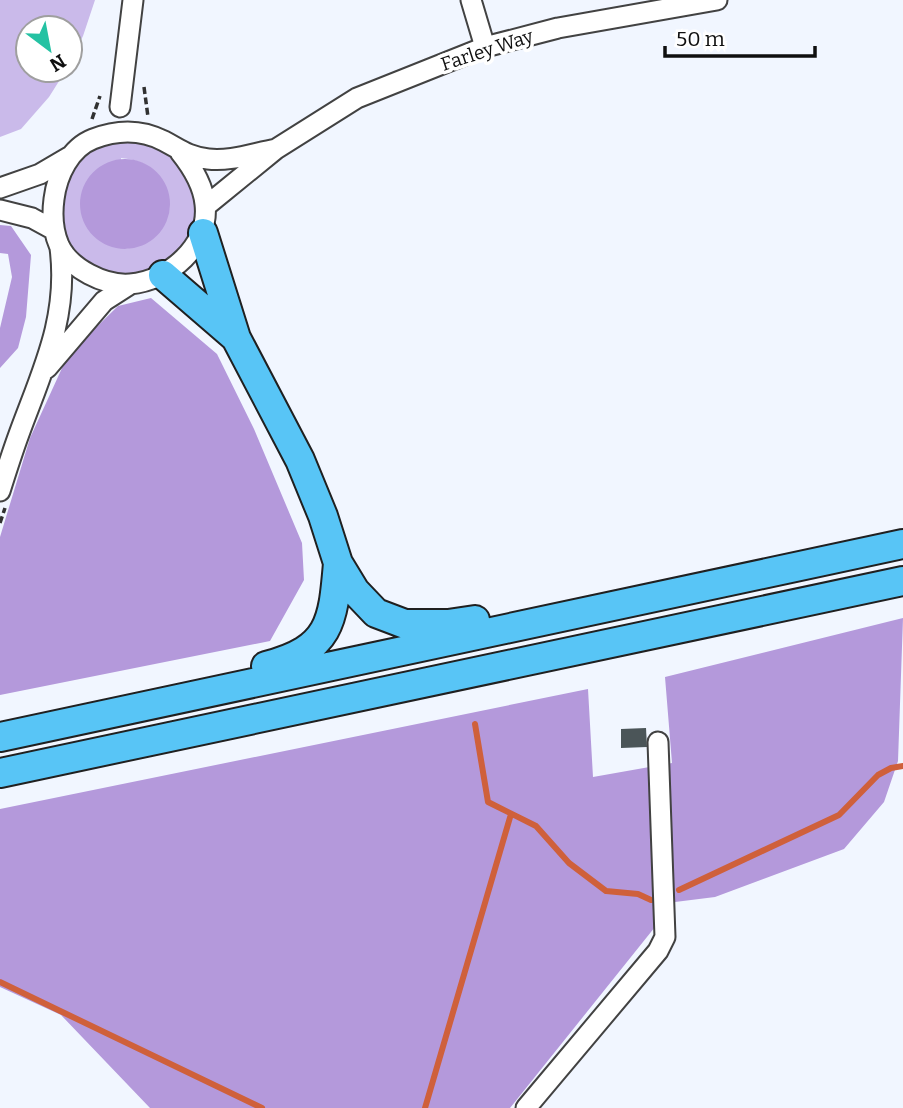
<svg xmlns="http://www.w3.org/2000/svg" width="903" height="1108" font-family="Bitter,serif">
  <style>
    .green { fill: #cabaea; fill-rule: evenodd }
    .forest { fill: #b499db }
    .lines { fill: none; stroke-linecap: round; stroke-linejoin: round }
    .stream { stroke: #cf603b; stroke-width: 6 }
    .building { fill: #4b5558 }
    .minor-casing { stroke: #424242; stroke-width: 23 }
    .highway-casing { stroke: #202020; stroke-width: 32 }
    .path { stroke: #313131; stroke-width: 3.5; stroke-dasharray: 7 3.5; stroke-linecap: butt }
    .minor { stroke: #fff; stroke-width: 19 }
    .highway { stroke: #58c5f6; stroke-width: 28 }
    .labels { text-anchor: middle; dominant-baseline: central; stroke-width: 7; stroke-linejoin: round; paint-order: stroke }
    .street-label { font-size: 19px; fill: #0f0f0f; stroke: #fff }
  </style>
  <rect width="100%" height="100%" fill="#f1f6ff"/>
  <!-- green -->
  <path class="green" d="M0 0H95L83 36 70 62V28H28V70H66L49 97 21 129 0 137Z
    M151 135 192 168 203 233 163 275 102 281 54 230 53 204 89 141ZM121 158C183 163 185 238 125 249Z"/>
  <!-- forest -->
  <path class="forest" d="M80 204a45 45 0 1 1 90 0a45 45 0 1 1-90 0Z
    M0 225 11 226 31 255 26 317 18 348 0 368V328L12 277 8 254 0 253Z
    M151 298 217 354 254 429 302 543 304 580 270 641 0 695V537L30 438 68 355 118 306Z
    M903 618 898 761 884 802 844 849 715 897 675 902 510 1108H150L61 1015 0 987V809L588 689 593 777 672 763 665 677Z"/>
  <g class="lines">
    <!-- stream -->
    <path class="stream" d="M475 724 488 802 536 826 569 863 606 891 638 894 651 900
      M679 890 839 815 878 775 891 768 903 766
      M0 982 262 1108
      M425 1108 511 814"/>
  </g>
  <!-- building -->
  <path class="building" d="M646 728 647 747 621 748V729Z"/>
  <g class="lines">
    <!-- minor casing -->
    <g class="minor-casing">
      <path id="minor" d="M471 0 485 47
        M120 107 133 0
        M180 152C192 167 203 184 205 204 210 245 169 281 130 284 105 286 70 269 59 245 53 231 52 214 54 199 57 175 70 148 93 139 116 130 141 129 164 141 181 150 187 156 208 159 229 162 254 153 276 149
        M0 188 40 174 69 157
        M206 206 276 149 357 98 485 47 558 28 717 0
        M0 210 32 218 54 230
        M47 368 104 301 129 285
        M0 491C6 472 12 453 19 434 42 371 69 318 60 248
        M526 1108 658 951 665 937 658 742"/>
    </g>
    <!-- highway casing -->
    <g class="highway-casing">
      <path id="highway" d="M203 233 236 338 300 460 323 516 338 563 355 591 376 613 405 624H448L475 620
        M163 275 236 338
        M266 666C331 649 333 622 338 563
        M0 737 903 544
        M0 773 903 581"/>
    </g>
    <!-- path -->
    <path class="path" d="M144 87 148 117
      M92 119 100 96
      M0 523 5 508"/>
    <!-- minor -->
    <use href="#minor" class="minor"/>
    <!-- highway -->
    <use href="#highway" class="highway"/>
  </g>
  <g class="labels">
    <!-- street labels -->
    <g class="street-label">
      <text transform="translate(487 50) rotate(-18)">Farley Way</text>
    </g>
  </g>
  <!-- north arrow -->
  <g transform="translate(49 49) rotate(148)"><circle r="33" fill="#ffffff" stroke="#9f9f9f" stroke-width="2"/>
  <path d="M0-5L12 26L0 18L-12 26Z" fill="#24c2a3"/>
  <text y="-10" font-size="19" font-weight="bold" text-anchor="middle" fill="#0f0f0f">N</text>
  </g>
  <!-- scale -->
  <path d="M665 46v10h150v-10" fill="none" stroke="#0f0f0f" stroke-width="3.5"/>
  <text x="676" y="46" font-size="21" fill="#0f0f0f" stroke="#ffffff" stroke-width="5" paint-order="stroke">50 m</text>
</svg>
